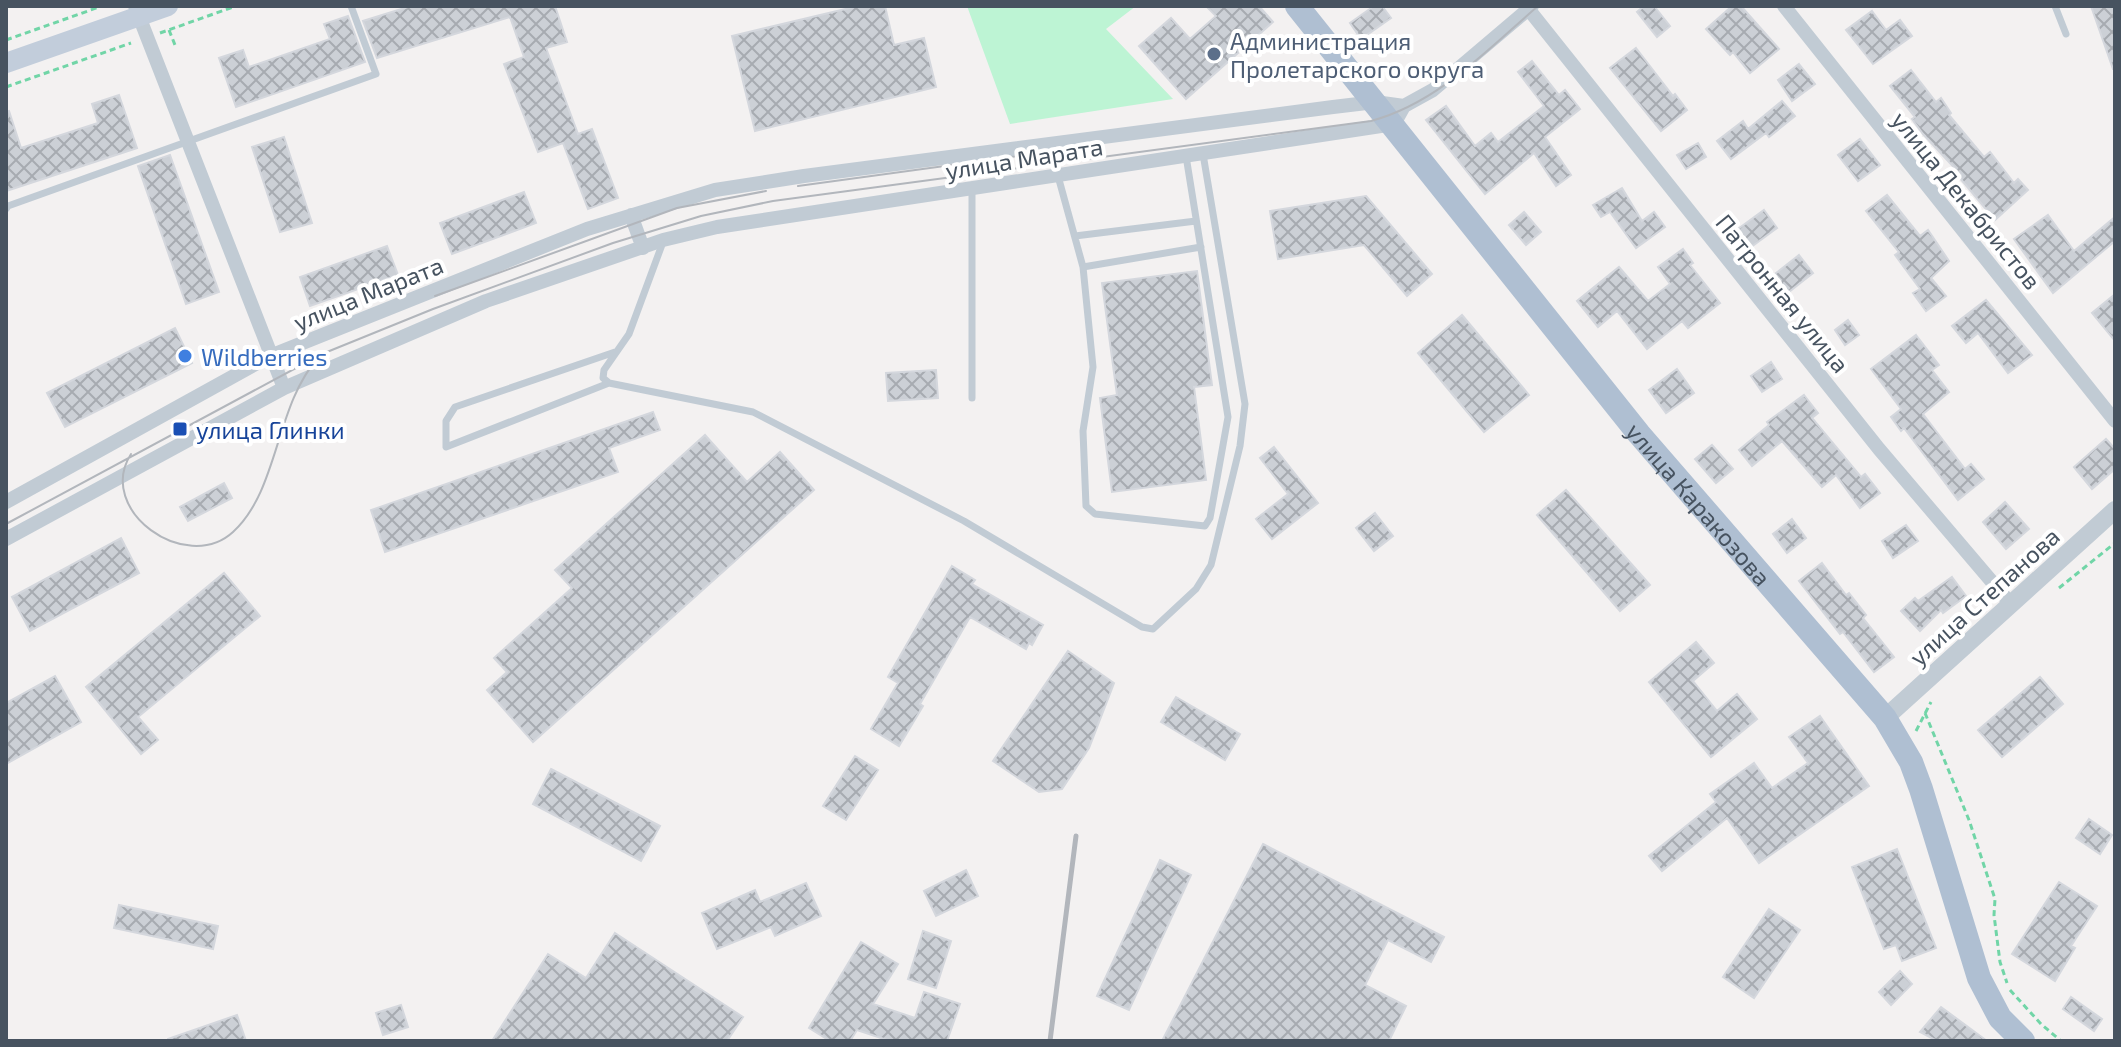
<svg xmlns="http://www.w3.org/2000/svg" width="2121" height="1047" font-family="'Exo 2',sans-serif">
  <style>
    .park { fill: #bdf4d4 }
    .building { fill: url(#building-cross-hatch); stroke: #d4d7dd; stroke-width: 2 }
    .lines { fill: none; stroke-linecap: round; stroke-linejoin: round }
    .path { stroke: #71d5a7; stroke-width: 3; stroke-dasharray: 6 4; stroke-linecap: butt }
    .service { stroke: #c1cbd4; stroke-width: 7 }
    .minor { stroke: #c1cbd4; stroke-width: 14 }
    .tertiary { stroke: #c1cbd4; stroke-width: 18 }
    .secondary { stroke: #c2cddb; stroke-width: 20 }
    .primary { stroke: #afbfd2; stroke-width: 24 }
    .tram { stroke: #b2b6bc; stroke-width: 2 }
    .rail { stroke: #b2b6bc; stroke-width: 5 }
    .service-dot { fill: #5c6f8a; stroke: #fff; stroke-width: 3 }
    .shop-dot { fill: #3f7fe0; stroke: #fff; stroke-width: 3 }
    .transit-dot { fill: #1a4fb4; stroke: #fff; stroke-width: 3 }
    .labels { text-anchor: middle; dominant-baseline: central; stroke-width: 8; stroke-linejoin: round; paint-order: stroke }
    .service-label { font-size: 24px; fill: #4e5e75; stroke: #fff; text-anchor: start }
    .street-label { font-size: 24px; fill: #475360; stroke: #fff }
    .shop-label { font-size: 24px; fill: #366cbe; stroke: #fff; text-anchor: start }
    .transit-label { font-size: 24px; fill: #164399; stroke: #fff; text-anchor: start }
  </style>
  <defs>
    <pattern id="building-cross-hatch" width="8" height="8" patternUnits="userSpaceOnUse" patternTransform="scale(2)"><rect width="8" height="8" fill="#ccd0d6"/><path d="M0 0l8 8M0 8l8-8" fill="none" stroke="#a7abb1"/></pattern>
  </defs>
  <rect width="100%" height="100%" fill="#f3f1f1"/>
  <!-- park -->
  <path class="park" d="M967 6H1136L1106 29 1173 99 1010 124Z"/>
  <!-- building -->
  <path class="building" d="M411 6H555L567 42 546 48 578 134 592 129 618 198 588 209 563 143 538 152 504 64 524 57 510 17 377 58 363 21Z
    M858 6H885L894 45 924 38 936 87 755 131 732 36Z
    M1206 6H1259L1273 22 1186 99 1139 46 1171 18 1190 39 1216 16Z
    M1374 6H1382L1391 18 1361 39 1350 23Z
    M1644 6H1654L1670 26 1657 37 1637 12Z
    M1732 6H1741L1779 49 1750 73 1733 52 1730 55 1706 29Z
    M2091 6H2115V69H2113Z
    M1872 11 1886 30 1900 20 1912 36 1873 64 1846 30Z
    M348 16 365 62 236 107 219 58 243 50 249 67 330 39 324 24Z
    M1636 48 1673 96 1675 94 1687 110 1661 131 1610 68Z
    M1532 61 1559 95 1565 90 1580 109 1545 137 1571 175 1556 186 1534 153 1485 194 1426 120 1446 106 1475 146 1491 133 1498 142 1544 106 1518 72Z
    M1799 64 1815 84 1792 101 1778 80Z
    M1911 70 1936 102 1941 98 1951 113 1949 115 1984 157 1990 152 2014 183 2018 179 2028 190 1995 220 1959 177 1961 175 1923 134 1912 119 1915 117 1890 86Z
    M119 95 137 148 6 191V112L9 111 21 148 98 123 92 104Z
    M1782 101 1795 116 1769 137 1766 133 1731 159 1717 141 1743 121 1748 129Z
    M284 137 312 223 280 232 252 147Z
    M1860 139 1880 165 1858 181 1838 155Z
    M1698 143 1706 157 1686 169 1677 155Z
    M170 155 219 292 186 304 138 166Z
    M1622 188 1642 221 1654 212 1665 227 1636 248 1610 212 1601 217 1593 205Z
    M524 192 536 223 452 254 440 223Z
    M1887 195 1920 236 1928 230 1949 261 1931 278 1946 296 1926 311 1913 293 1920 289 1895 255 1899 252 1866 211Z
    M1366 196 1432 274 1407 296 1364 245 1278 259 1270 211Z
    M1764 210 1777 228 1751 247 1738 229Z
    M1524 212 1541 232 1526 245 1509 225Z
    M2048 215 2074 251 2115 217V241L2053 293 2014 239Z
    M387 246 398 275 310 306 300 277Z
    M1683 249 1693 263 1690 265 1720 303 1688 328 1682 321 1647 349 1617 311 1598 327 1577 301 1619 267 1648 301 1670 284 1658 267Z
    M1799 255 1813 273 1785 295 1771 277Z
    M1197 271 1212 385 1194 387 1206 480 1112 492 1100 398 1117 395 1102 283Z
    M2115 294V341L2092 313Z
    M1986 300 2032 355 2008 373 1978 333 1966 343 1952 326Z
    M1462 315 1529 395 1484 432 1418 353Z
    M1848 320 1859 335 1845 345 1835 330Z
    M175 328 192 363 65 427 47 393Z
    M1916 335 1939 365 1932 370 1949 392 1923 414 1965 469 1971 464 1984 479 1958 500 1904 428 1901 431 1891 417 1901 409 1871 369Z
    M1771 362 1782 379 1762 392 1751 376Z
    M1677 369 1694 393 1666 413 1649 390Z
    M936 370 938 398 888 401 886 373Z
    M1804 395 1818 413 1812 418 1861 477 1865 474 1880 493 1860 508 1836 475 1822 487 1782 441 1752 466 1739 450 1769 425 1767 422Z
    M653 412 660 430 609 448 618 472 385 552 371 510Z
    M705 435 747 482 780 452 814 490 533 742 487 690 507 672 494 658 572 588 555 570Z
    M2106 439 2115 449V469L2092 489 2074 467Z
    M1712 445 1733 469 1716 483 1695 459Z
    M1274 447 1318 503 1272 539 1256 519 1288 494 1260 458Z
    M224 483 232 498 188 521 180 507Z
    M1566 490 1650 585 1620 611 1537 515Z
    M2005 502 2029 529 2006 549 1983 522Z
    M1375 513 1393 536 1374 551 1356 528Z
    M1792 519 1806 538 1787 553 1773 534Z
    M1906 525 1918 541 1893 558 1882 541Z
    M121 538 139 573 30 631 12 597Z
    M1822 563 1846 595 1849 593 1866 615 1863 618 1894 657 1874 672 1843 632 1840 634 1799 581Z
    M952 566 975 580 972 584 1043 625 1032 645 1029 643 1026 649 970 617 920 704 923 706 899 746 871 729 898 683 888 677Z
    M224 573 260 616 138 717 158 740 141 754 86 687Z
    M1952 577 1966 596 1943 613 1941 610 1920 631 1901 611 1915 598 1918 601Z
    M1696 642 1714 663 1693 681 1717 711 1737 694 1757 719 1711 757 1649 682Z
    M1068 651 1114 683 1089 748 1062 789 1039 792 993 761Z
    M55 676 81 722 6 764V703Z
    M2040 677 2063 704 2002 757 1978 730Z
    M1176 697 1240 734 1225 760 1161 722Z
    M1820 716 1869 786 1759 863 1727 818 1662 871 1649 856 1716 802 1710 794 1754 763 1772 788 1808 763 1789 737Z
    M855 756 878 770 846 820 823 806Z
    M551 769 660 826 641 861 533 804Z
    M2089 819 2112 835 2100 854 2076 838Z
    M1263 844 1444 937 1431 962 1388 940 1365 985 1406 1006 1389 1041H1162Z
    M1897 849 1936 948 1902 961 1896 945 1884 949 1852 867Z
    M1160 860 1191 875 1129 1010 1097 996Z
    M966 870 978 896 936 916 924 891Z
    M2059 882 2097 906 2071 946 2075 948 2055 981 2012 954Z
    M806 883 821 916 775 936 771 927 717 949 702 913 755 890 760 902Z
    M119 905 218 926 213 949 114 928Z
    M1769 909 1800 930 1754 998 1723 977Z
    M923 931 951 941 936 988 908 979Z
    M615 933 743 1017 727 1041H492L548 954 586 978Z
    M861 942 898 964 873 1004 915 1018 924 992 960 1004 947 1041H890L857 1030 850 1041H830L809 1028Z
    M1900 971 1912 984 1891 1005 1879 992Z
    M2071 997 2102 1019 2094 1031 2063 1009Z
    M401 1005 408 1027 383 1035 376 1013Z
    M1941 1007 1987 1041H1937L1920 1032Z
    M237 1015 246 1041H168V1039Z"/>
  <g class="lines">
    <!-- path -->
    <path class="path" d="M169 30 175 45
      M160 33 236 6
      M6 40 102 6
      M6 87 131 43
      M2059 588 2115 543
      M1925 713 1969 820 1995 899 1994 915 2000 962 2007 983
      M1916 731 1931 702
      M2010 990 2041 1024 2061 1041"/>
    <!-- service -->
    <path class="service" d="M2055 6 2066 34
      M1058 176 1083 267 1093 367 1083 431 1086 506 1095 514 1205 526 1210 518 1228 417 1186 156
      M6 209 8 206 376 74 351 6
      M1075 236 1196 221
      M663 242 629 334 604 370 603 378 609 383 753 412 964 521 1142 627 1153 629 1196 589 1211 565 1240 446 1245 404 1203 154
      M1083 267 1201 247
      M609 383 446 447V421L455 407 615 352
      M972 398V189"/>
    <!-- minor -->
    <path class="minor" d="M135 6 284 388
      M1526 6 1879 449 2010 603
      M1784 6 2115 421
      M631 215 643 248
      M6 502 270 356 587 229 715 190 804 176 1333 107 1375 102 1404 106
      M6 539 284 388 486 301 663 240 717 227 1394 124 1404 106 1433 90 1532 6"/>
    <!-- tertiary -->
    <path class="tertiary" d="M1885 718 2115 510"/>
    <!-- secondary -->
    <path class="secondary" d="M6 63 168 6"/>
    <!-- primary -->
    <path class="primary" id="s1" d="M1297 6 1639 434 1885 718 1911 762 1921 789 1979 978 2000 1018 2023 1041"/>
    <!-- tram -->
    <path class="tram" d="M798 186 1047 152
      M435 296 677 208 766 191
      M131 454C95 510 186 575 233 532 279 490 275 406 318 358
      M6 524 322 354 433 309 613 243 701 216 773 201 1371 121C1438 103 1487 50 1538 6"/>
    <!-- rail -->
    <path class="rail" d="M1050 1041 1076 836"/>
  </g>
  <!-- markers -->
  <circle class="service-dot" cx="1214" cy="54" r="8"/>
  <circle class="shop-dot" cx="185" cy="356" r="8"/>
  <rect class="transit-dot" x="172" y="421" width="16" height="16" rx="4"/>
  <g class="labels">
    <!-- service labels -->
    <g class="service-label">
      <text x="1230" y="40">Администрация<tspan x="1230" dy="28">Пролетарского округа</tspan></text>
    </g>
    <!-- street labels -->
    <g class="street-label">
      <text transform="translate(1024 158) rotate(-9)">улица Марата</text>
      <text transform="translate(1967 200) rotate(51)">улица Декабристов</text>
      <text transform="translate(368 293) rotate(-22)">улица Марата</text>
      <text transform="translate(1783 293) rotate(51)">Патронная улица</text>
      <text stroke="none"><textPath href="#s1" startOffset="640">улица Каракозова</textPath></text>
      <text transform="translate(1984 596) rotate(-42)">улица Степанова</text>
    </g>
    <!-- shop labels -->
    <g class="shop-label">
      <text x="201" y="356">Wildberries</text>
    </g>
    <!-- transit labels -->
    <g class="transit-label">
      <text x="196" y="429">улица Глинки</text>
    </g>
  </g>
  <!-- border -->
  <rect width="2121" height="1047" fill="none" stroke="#475360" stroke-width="16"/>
</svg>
